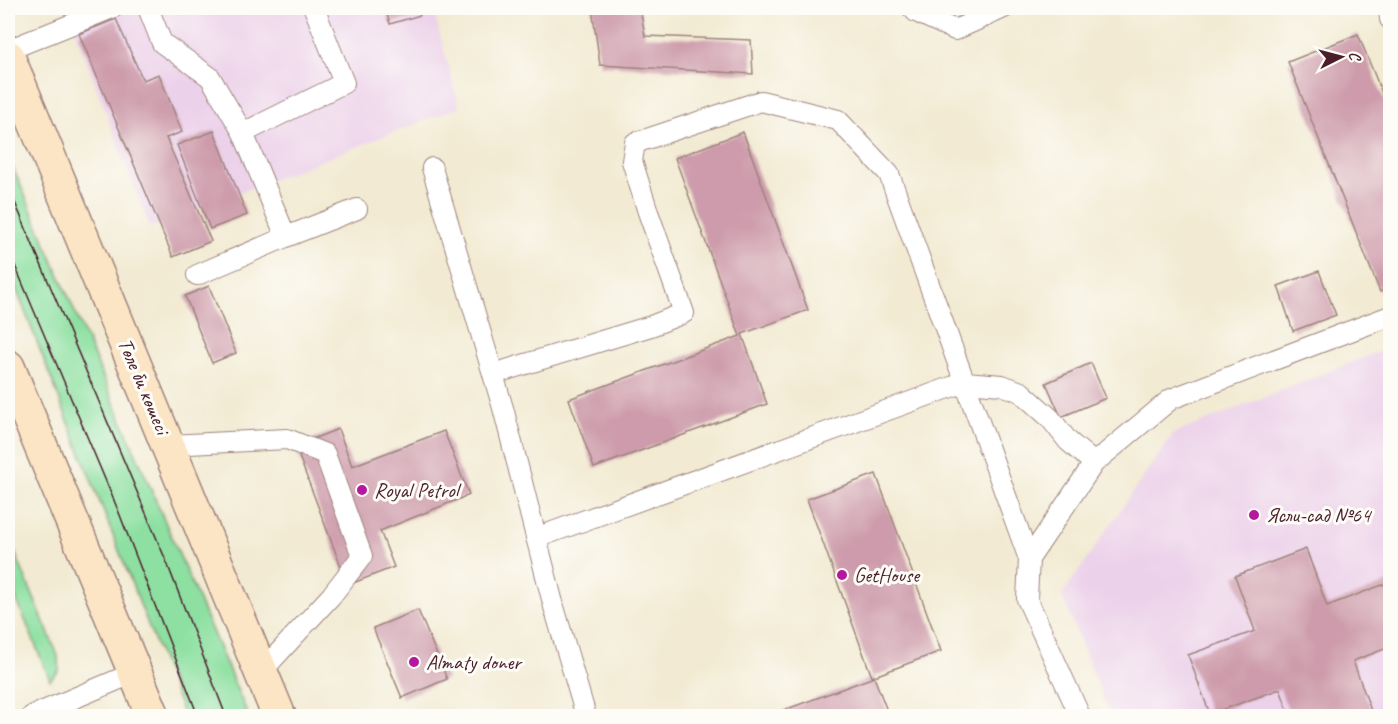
<svg xmlns="http://www.w3.org/2000/svg" width="1398" height="724" font-family="Caveat,sans-serif">
  <style>
    .built { fill: #ecd1ea }
    .green { fill: #8de0a1; stroke: #6c8066; stroke-width: 1.5 }
    .building { fill: #cd9bab }
    .lines { fill: none; stroke-linecap: round; stroke-linejoin: round }
    .service-casing { stroke: #9e847e; stroke-width: 22 }
    .secondary-casing { stroke: #9e847e; stroke-width: 36 }
    .service { stroke: #fff; stroke-width: 20 }
    .secondary { stroke: #fce5c4; stroke-width: 33 }
    .tram { stroke: #4a1f2b; stroke-width: 1.5 }
    .poi-dot { fill: #b5179e; stroke: #fdfcf7; stroke-width: 2 }
    .labels { text-anchor: middle; dominant-baseline: central; stroke-width: 6; stroke-linejoin: round; paint-order: stroke }
    .street-label { font-size: 21px; fill: #4a1f2b; stroke: #fdfcf7 }
    .poi-label { font-size: 21px; fill: #4a1f2b; stroke: #fdfcf7; text-anchor: start }
  </style>
  <rect width="100%" height="100%" fill="#fdfcf7"/>
  <filter id="ink" filterUnits="userSpaceOnUse"><feTurbulence type="fractalNoise" baseFrequency=".0167" numOctaves="2"/><feDisplacementMap in="SourceGraphic" scale="12" xChannelSelector="R" yChannelSelector="G"/><feConvolveMatrix kernelMatrix="1 2 1 2 8 2 1 2 1" color-interpolation-filters="sRGB"/></filter>
  <filter id="wash" filterUnits="userSpaceOnUse"><feTurbulence type="fractalNoise" baseFrequency=".008" numOctaves="4" result="noise"/><feDisplacementMap in="SourceGraphic" scale="24" xChannelSelector="R" yChannelSelector="G"/><feGaussianBlur stdDeviation="1.35" result="paint"/><feColorMatrix in="noise" values="0 0 0 0 0 0 0 0 0 0 0 0 0 0 0 0 0 1.4 0 .05"/><feComposite in="paint" operator="in"/></filter>
  <g filter="url(#wash)">
    <rect width="100%" height="100%" fill="#f2ead2"/>
    <!-- built -->
    <path class="built" d="M66 8H433L459 107 150 227Z
      M1390 347V716H1110L1062 595 1173 434Z"/>
    <!-- green -->
    <path class="green" d="M8 156 248 715V716H184L8 268Z
      M8 536 58 656 59 671 50 680 8 579Z"/>
    <g id="blocks">
      <!-- building -->
      <path class="building" d="M181 8H199L183 14Z
        M385 8H417L420 15 390 24Z
        M592 8H640L645 36 751 40 753 74 600 65Z
        M116 19 143 80 159 74 182 132 166 138 211 241 173 257 79 34Z
        M1358 34 1390 113V287L1380 292 1288 62Z
        M214 131 247 215 210 229 177 145Z
        M743 132 808 310 742 334 767 404 594 468 569 399 740 336 675 158Z
        M1319 271 1336 315 1293 331 1278 286Z
        M209 286 236 353 212 363 185 296Z
        M1091 363 1106 398 1061 417 1046 383Z
        M338 429 352 466 444 431 469 495 380 531 394 567 348 585 295 446Z
        M876 474 941 651 872 677 807 499Z
        M1306 549 1327 606 1390 582V647L1353 661 1373 716H1290L1280 689 1210 714 1188 655 1255 631 1235 576Z
        M418 610 447 679 402 698 373 628Z
        M874 677 889 716H768Z"/>
    </g>
  </g>
  <g filter="url(#ink)">
    <use href="#blocks" fill-opacity="0" stroke="#9e847e" stroke-width="1.5"/>
    <g class="lines">
      <!-- service casing -->
      <g class="service-casing">
        <path id="service" d="M148 8 162 43 210 77 243 133 344 83 314 8
          M912 8 916 12 955 30 1004 8
          M1389 8 1390 19
          M8 50 112 8
          M243 133 286 237 357 209
          M432 168 503 408 554 607 586 716
          M197 275 286 237
          M493 374 651 326 684 313 648 212 632 161 635 143 761 101 838 120 889 174 1029 559 1027 599 1080 716
          M169 445 287 439 325 454 362 556 331 596 261 672
          M536 538 965 382 1002 385 1021 392 1050 418 1068 441 1094 463
          M1029 559 1094 463 1171 399 1390 316
          M32 716 136 672"/>
      </g>
      <!-- secondary casing -->
      <g class="secondary-casing">
        <path id="secondary" d="M8 57 279 716
          M8 367 153 716"/>
      </g>
      <!-- service -->
      <use href="#service" class="service"/>
      <!-- secondary -->
      <use href="#secondary" class="secondary"/>
      <!-- tram -->
      <path class="tram" d="M8 186 167 563 226 716
        M8 249 118 510 198 716"/>
    </g>
  </g>
  <!-- markers -->
  <g class="poi-dot">
    <circle cx="362" cy="490" r="6"/>
    <circle cx="1254" cy="515" r="6"/>
    <circle cx="842" cy="575" r="6"/>
    <circle cx="414" cy="662" r="6"/>
  </g>
  <g class="labels">
    <!-- street labels -->
    <g class="street-label">
      <text transform="translate(144 386) rotate(67)">Төле би көшесі</text>
    </g>
    <!-- poi labels -->
    <g class="poi-label">
      <text x="374" y="490">Royal Petrol</text>
      <text x="1266" y="515">Ясли-сад №64</text>
      <text x="854" y="575">GetHouse</text>
      <text x="426" y="662">Almaty doner</text>
    </g>
  </g>
  <!-- margin -->
  <rect width="1398" height="724" fill="none" stroke="#fdfcf7" stroke-width="30"/>
  <!-- north arrow -->
  <g transform="translate(1341 57) rotate(84)" stroke="#fdfcf7" stroke-width="4.5" paint-order="stroke">
  <path d="M0-4.5L10 22L0 15L-10 22Z" fill="#4a1f2b"/>
  <text y="-9" font-size="16" font-weight="bold" text-anchor="middle" fill="#4a1f2b">С</text>
  </g>
</svg>
